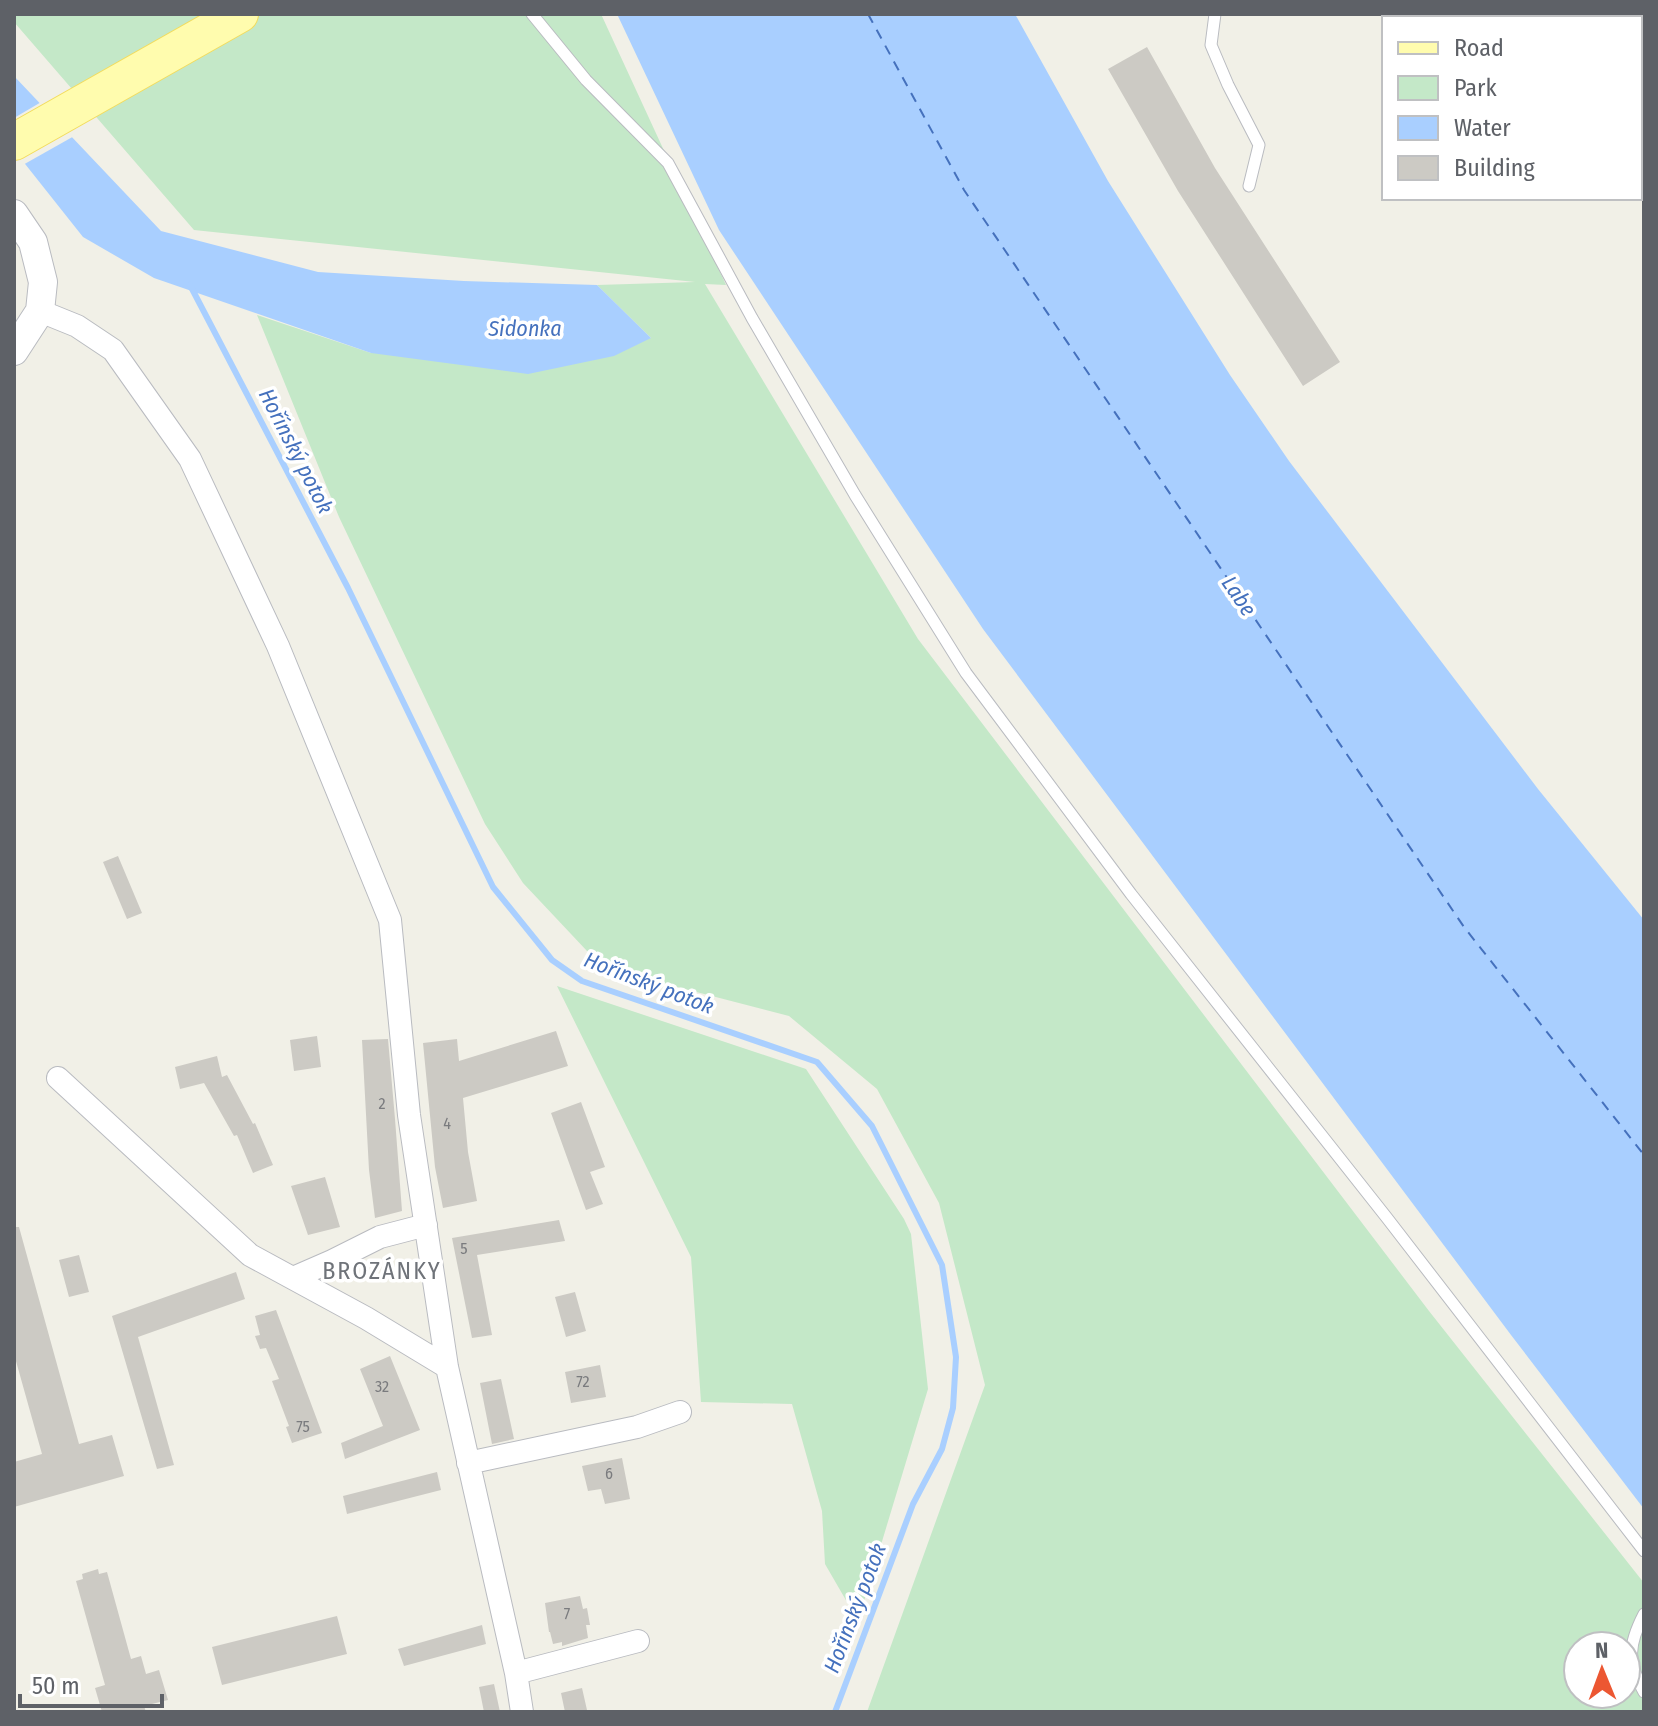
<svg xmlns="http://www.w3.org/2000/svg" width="1658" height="1726" font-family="'Fira Sans Condensed',sans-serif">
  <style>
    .green { fill: #c4e8c8; fill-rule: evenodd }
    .water { fill: #a9cfff }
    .pier { fill: #f1f0e7 }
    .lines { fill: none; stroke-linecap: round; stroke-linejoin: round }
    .stream { stroke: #a9cfff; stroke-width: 6 }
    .ferry { stroke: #4571bd; stroke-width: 2; stroke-dasharray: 10 8; stroke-linecap: butt }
    .building { fill: #cccac4 }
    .service-casing { stroke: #b9bbc0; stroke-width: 13 }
    .minor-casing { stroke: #b9bbc0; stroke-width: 24 }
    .tertiary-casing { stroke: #b9bbc0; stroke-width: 30 }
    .primary-casing { stroke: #f3dc5d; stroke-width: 38 }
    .service { stroke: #fff; stroke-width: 11 }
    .minor { stroke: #fff; stroke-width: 22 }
    .tertiary { stroke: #fff; stroke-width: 28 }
    .primary { stroke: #fffcae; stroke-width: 36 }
    .labels { text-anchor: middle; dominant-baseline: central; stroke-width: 7; stroke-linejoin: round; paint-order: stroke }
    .number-label { font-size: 16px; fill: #7a7b7e }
    .water-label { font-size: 22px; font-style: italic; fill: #4571bd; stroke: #fff }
    .quarter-label { font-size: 24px; letter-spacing: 2px; fill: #6f7379; stroke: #fff }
  </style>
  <rect width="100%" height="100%" fill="#f1f0e7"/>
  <!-- green -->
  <path class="green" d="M14 14H601L726 285 705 284 918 639 1429 1311 1644 1583V1712H867L985 1385 939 1203 877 1089 789 1016 654 981 587 951 523 883 485 824 339 517 257 315 371 353 651 338 597 285 695 282 194 230 14 22ZM1578 1646H1626V1694H1578Z
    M557 986 806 1069 904 1219 911 1234 928 1389 858 1621 825 1564 822 1511 792 1404 701 1402 691 1257Z"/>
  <!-- water -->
  <path class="water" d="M617 14H1015L1108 181 1230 375 1289 461 1538 789 1644 920V1509L1511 1335 983 629 719 230Z
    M14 76 161 231 318 272 464 281 597 285 651 338 614 356 528 374 371 353 154 278 83 237 14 150Z"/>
  <!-- pier -->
  <path class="pier" d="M43 101 76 135 21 166 14 156V118Z"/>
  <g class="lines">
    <!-- stream -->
    <path class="stream" d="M190 285 348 588 493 887 552 960 582 981 817 1062 872 1126 942 1265 956 1357 953 1408 942 1449 913 1504 835 1712"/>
    <!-- ferry -->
    <path class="ferry" d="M868 14 964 190 1464 927 1644 1155"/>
  </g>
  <!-- building -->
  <path class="building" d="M1147 47 1215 168 1340 362 1303 386 1178 191 1108 69Z
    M118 856 142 913 127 919 103 862Z
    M556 1031 568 1066 463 1098 468 1152 477 1201 443 1208 435 1167 423 1043 457 1039 459 1061Z
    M317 1036 321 1067 294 1071 290 1040Z
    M388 1039 395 1119 402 1211 375 1218 369 1170 362 1040Z
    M217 1056 222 1077 227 1075 253 1124 255 1123 273 1165 253 1173 237 1135 234 1136 204 1083 180 1089 175 1067Z
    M581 1102 605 1167 590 1172 603 1204 586 1210 551 1113Z
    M325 1177 340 1227 308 1235 291 1186Z
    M559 1220 565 1241 477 1255 492 1335 472 1338 452 1238Z
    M14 1227H19L79 1444 112 1435 124 1476 14 1507V1462L42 1454 14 1354Z
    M79 1255 89 1292 69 1297 59 1260Z
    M236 1272 245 1299 138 1337 174 1465 157 1469 112 1316Z
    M575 1292 586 1331 566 1337 555 1297Z
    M276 1310 322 1433 292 1443 286 1427 289 1426 272 1381 279 1379 266 1348 260 1349 255 1336 260 1335 255 1316Z
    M390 1356 420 1430 345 1459 341 1443 383 1426 360 1369Z
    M600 1365 606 1397 571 1403 565 1372Z
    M501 1379 514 1439 492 1444 480 1383Z
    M622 1458 630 1499 605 1504 601 1489 588 1491 582 1466Z
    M437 1472 441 1490 347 1514 343 1496Z
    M98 1569 99 1574 107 1572 131 1659 141 1656 146 1674 159 1670 168 1700 144 1706 146 1712H102L95 1688 105 1685 76 1581 83 1579 82 1574Z
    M580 1596 583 1609 587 1608 590 1625H586L588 1638 562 1646V1642L553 1644 550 1632H549L545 1603Z
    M337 1616 347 1654 222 1685 212 1647Z
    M482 1625 486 1644 404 1666 398 1649Z
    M494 1684 500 1712H484L479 1687Z
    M582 1688 587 1710 565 1712 561 1693Z"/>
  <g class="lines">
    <!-- service casing -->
    <g class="service-casing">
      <path id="service" d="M532 14 586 80 668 163 752 318 855 495 966 673 1131 894 1387 1218 1644 1551
        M1215 14 1211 45 1228 85 1259 145 1249 186
        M1644 1614C1628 1645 1627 1661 1644 1692"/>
    </g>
    <!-- minor casing -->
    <g class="minor-casing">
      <path id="minor" d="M40 311 77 326 113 350 190 459 278 646 390 920 409 1115 447 1367 516 1673 522 1712
        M58 1078 250 1255 366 1318 447 1367
        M293 1278 332 1261 380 1237 426 1225
        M468 1463 637 1427 680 1412
        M516 1673 638 1641"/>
    </g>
    <!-- tertiary casing -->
    <g class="tertiary-casing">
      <path id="tertiary" d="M14 214 33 242 43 282 40 311 14 351"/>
    </g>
    <!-- primary casing -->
    <g class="primary-casing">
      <path id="primary" d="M14 142 240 14"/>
    </g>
    <!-- service -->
    <use href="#service" class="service"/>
    <!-- minor -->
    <use href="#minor" class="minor"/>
    <!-- tertiary -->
    <use href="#tertiary" class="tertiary"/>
    <!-- primary -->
    <use href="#primary" class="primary"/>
  </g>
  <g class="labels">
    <!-- number labels -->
    <g class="number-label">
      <text x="382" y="1103">2</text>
      <text x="447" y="1123">4</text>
      <text x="464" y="1248">5</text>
      <text x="583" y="1381">72</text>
      <text x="382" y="1386">32</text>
      <text x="303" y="1426">75</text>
      <text x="609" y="1473">6</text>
      <text x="567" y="1613">7</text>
    </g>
    <!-- water labels -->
    <g class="water-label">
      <text x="525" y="328">Sidonka</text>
      <text transform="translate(296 451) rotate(63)">Hořínský potok</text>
      <text transform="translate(1239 596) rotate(56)">Labe</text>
      <text transform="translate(649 983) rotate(21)">Hořínský potok</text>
      <text transform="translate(855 1608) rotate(-69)">Hořínský potok</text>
    </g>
    <!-- quarter labels -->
    <g class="quarter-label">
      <text x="382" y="1271">BROZÁNKY</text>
    </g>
  </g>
  <!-- border -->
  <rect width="1658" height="1726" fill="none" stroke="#5e6167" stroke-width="32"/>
  <!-- legend -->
  <rect x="1382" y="16" width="260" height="184" fill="#ffffff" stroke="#bfc0c2" stroke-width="2"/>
  <rect x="1398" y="42" width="40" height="12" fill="#fffcae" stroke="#bfc0c2" stroke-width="2"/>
  <text x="1454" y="56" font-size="24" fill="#5e6167">Road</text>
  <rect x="1398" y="76" width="40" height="24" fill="#c4e8c8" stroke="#bfc0c2" stroke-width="2"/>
  <text x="1454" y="96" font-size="24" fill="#5e6167">Park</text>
  <rect x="1398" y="116" width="40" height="24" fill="#a9cfff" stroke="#bfc0c2" stroke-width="2"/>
  <text x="1454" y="136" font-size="24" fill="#5e6167">Water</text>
  <rect x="1398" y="156" width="40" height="24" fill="#cccac4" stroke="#bfc0c2" stroke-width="2"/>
  <text x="1454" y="176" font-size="24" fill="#5e6167">Building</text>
  <!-- north arrow -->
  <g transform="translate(1602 1670) rotate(359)"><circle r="38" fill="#ffffff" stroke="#bfc0c2" stroke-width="2"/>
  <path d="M0-6L14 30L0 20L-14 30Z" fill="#ec5732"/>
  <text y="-12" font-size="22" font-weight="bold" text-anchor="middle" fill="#5e6167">N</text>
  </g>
  <!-- scale -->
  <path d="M20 1694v12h142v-12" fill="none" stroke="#5e6167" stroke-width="4"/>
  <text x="32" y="1694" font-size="24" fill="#5e6167" stroke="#ffffff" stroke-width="6" paint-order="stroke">50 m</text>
</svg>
